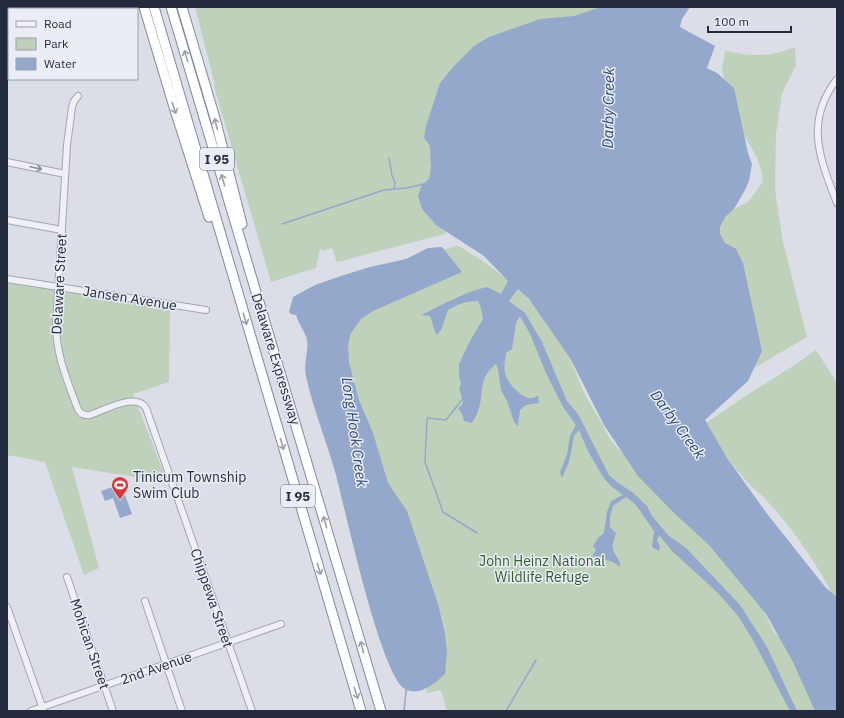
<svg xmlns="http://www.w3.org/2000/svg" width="844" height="718" font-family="'IBM Plex Sans',sans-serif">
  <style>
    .green { fill: #bfd1bb }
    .water { fill: #93a8ca }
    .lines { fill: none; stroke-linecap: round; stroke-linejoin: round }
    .stream { stroke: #93a8ca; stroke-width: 1.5 }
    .minor-casing { stroke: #a0a5b1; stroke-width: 8 }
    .highway-casing { stroke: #818a9e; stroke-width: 11 }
    .minor { stroke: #eef0f5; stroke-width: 6 }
    .highway { stroke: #fff; stroke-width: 9 }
    .oneway { stroke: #9ca0a8 }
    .oneway2 { stroke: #898e9a }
    .labels { text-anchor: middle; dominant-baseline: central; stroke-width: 3; stroke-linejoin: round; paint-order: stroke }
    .shield { fill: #eaedf5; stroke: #5f6575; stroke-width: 1 }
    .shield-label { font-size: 13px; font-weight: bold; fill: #242b3e }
    .street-label { font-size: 14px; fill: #242b3e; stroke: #eaedf5 }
    .poi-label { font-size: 14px; fill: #242b3e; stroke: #eaedf5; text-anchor: start }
    .park-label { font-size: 14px; fill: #345a30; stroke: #eaedf5 }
    .water-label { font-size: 15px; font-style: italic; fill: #2c4574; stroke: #eaedf5 }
  </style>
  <rect width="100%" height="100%" fill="#dbdee7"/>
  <!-- green -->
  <path class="green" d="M195 7H608L445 229V234L337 262 332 248 322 251 320 248 316 268 271 282 214 86 215 85Z
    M795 47 796 65 782 93 776 134 775 189 783 242 807 337 686 408 710 221 748 202 763 182 761 169 756 156 745 137 730 105 722 69 725 51C751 56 769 58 795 47Z
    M456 246H459C497 269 529 294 554 330 566 347 574 369 582 388 587 400 595 411 601 422 607 434 611 443 622 452 627 455 633 456 639 458L760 604 774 632 787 646 828 711H447L441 690 427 693 420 653 343 358 359 273Z
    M7 283 170 308 169 382 133 394 168 484 142 478 72 467 99 568 84 575 45 462 7 455Z
    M816 350 837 383V601L834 597C816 563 794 530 768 502 763 496 756 491 750 485 733 467 718 446 702 426 710 419 718 416 725 410 755 389 787 371 816 350Z"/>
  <!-- water -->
  <path class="water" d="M601 7H690L682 19 680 27 715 46 707 68 717 73 734 88 748 153 752 164 749 181 745 190 734 209 725 217 720 227V234L725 243 736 249 743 263 762 351 748 381 705 420 727 458 768 515 826 588 837 597V711H815L793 662 766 614 709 545 674 513 638 476 604 425 570 358 529 299 518 289 509 301 525 313 542 342 567 401 578 414 609 475 618 483 632 492 647 506 652 516 669 536 686 548 740 605 767 647 797 711H790L753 640 738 616 718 593 672 551 659 535 657 541 660 546 659 551 652 547 654 531 636 505 626 497 613 506 610 517V527L616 533C614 539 611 546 614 552 617 558 621 561 620 567L613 562 592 556 596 550 593 546 598 538 604 533 607 512 611 501 623 495 611 486 603 477 588 451 579 430 574 436 569 462 562 478 560 472 567 455 570 436 576 425 563 407 546 373 530 334 520 316 516 323 512 349 506 353C505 360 503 370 506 376 508 384 524 400 532 398 533 398 537 396 538 396L539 403 526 405 520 410 518 426 514 422 507 401 501 390 498 370 496 364C477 379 485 392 478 411 477 415 474 419 472 423L464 421 462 414 458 408 462 405 463 401 459 388 461 384 459 375V364L470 341 483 319 481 308 478 301C467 301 458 304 448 310L441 330 437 335C433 329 433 323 430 316L421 315C442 305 464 292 487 287L501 294 508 281 484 256 436 225 422 209 418 196 422 185 429 179 431 167 430 146 424 138 426 126 440 83 454 66 474 46 489 37 540 19 574 16Z
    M442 247 462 272 375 310 361 319 351 333 348 345 349 362 359 400 373 433 388 483 407 511 438 604 445 634 447 652 445 674C435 683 420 697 405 689 381 676 345 509 336 475 327 442 313 409 306 376 303 364 309 351 307 340 306 333 298 323 296 315L291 314 289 312 293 297 315 285 341 276 370 267 406 259 428 248Z
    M121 484 132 514 120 518 113 498 105 501 101 491Z"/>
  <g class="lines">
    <!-- stream -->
    <path class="stream" d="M389 158 392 176 395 182 394 189
      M282 224 384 190 407 188 424 184
      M464 397 446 420 427 418 425 462 443 512 477 533
      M404 711 406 691 408 688
      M506 711 536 660"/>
    <!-- minor casing -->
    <g class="minor-casing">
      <path id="minor" d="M837 79C804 122 820 159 837 203
        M78 96 74 101 72 107 67 145 56 325C56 354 67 380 77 407 79 413 83 416 90 415 105 410 136 392 146 408L252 711
        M7 162 65 174
        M7 220 62 230
        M7 279 206 310
        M67 577 113 711
        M145 601 182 711
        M7 607 43 709
        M31 711 281 624"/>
    </g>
    <!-- highway casing -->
    <g class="highway-casing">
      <path id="highway" d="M144 7 174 107 209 217
        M154 7 361 711
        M171 7 381 711
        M182 7 215 118 242 224"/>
    </g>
    <!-- minor -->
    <use href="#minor" class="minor"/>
    <!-- highway -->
    <use href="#highway" class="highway"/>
  </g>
  <!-- one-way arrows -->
  <defs><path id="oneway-shaft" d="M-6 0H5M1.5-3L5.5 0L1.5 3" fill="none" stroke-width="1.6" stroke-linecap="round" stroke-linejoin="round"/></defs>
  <g class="oneway">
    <use href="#oneway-shaft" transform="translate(186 56) rotate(-107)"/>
    <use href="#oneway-shaft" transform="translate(174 108) rotate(72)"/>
    <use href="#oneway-shaft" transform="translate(216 124) rotate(-105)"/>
    <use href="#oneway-shaft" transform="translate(223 180) rotate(-107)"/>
    <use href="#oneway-shaft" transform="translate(245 319) rotate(73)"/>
    <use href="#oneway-shaft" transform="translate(282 444) rotate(73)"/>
    <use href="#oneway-shaft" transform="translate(325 522) rotate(-106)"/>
    <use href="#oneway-shaft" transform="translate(319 569) rotate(73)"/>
    <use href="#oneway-shaft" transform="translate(362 647) rotate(-106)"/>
    <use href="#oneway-shaft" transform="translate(356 693) rotate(73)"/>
  </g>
  <use class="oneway2" href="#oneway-shaft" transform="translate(36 168) rotate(12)"/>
  <!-- icons -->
  <defs>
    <g id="stadium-pin" transform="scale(0.9)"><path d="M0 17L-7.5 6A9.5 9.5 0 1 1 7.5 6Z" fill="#d7343d" stroke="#eaedf5"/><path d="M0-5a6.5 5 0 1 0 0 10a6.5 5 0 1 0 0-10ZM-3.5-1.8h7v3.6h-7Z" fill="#fff"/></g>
  </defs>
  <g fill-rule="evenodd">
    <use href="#stadium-pin" x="120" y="485"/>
  </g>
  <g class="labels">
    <!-- shield labels -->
    <g class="shield">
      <rect x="200" y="148" width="34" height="22" rx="3"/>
      <rect x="281" y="485" width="34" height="22" rx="3"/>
    </g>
    <g class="shield-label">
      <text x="217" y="159">I 95</text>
      <text x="298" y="496">I 95</text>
    </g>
    <!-- street labels -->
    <g class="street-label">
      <text transform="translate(59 284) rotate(-87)">Delaware Street</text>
      <text transform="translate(130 298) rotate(9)">Jansen Avenue</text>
      <text transform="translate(276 359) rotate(73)">Delaware Expressway</text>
      <text transform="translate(212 598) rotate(71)">Chippewa Street</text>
      <text transform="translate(90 644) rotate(71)">Mohican Street</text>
      <text transform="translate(156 668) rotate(-19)">2nd Avenue</text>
    </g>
    <!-- poi labels -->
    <g class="poi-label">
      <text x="133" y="477">Tinicum Township<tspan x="133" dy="16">Swim Club</tspan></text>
    </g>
    <!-- park labels -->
    <g class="park-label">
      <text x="542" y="561">John Heinz National<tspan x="542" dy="16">Wildlife Refuge</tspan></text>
    </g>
    <!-- water labels -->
    <g class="water-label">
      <text transform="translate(608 108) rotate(-89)">Darby Creek</text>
      <text transform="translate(678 424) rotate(54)">Darby Creek</text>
      <text transform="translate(355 432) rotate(82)">Long Hook Creek</text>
    </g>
  </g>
  <!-- border -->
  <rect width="844" height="718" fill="none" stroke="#242b3e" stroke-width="16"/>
  <!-- legend -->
  <rect x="8" y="8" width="130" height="72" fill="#eaedf5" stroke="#9b9fac"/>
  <rect x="16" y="21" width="20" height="6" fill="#eef0f5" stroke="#9b9fac"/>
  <text x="44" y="28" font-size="12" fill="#242b3e">Road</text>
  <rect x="16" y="38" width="20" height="12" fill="#bfd1bb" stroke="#9b9fac"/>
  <text x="44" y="48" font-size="12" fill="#242b3e">Park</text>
  <rect x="16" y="58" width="20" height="12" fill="#93a8ca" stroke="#9b9fac"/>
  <text x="44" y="68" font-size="12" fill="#242b3e">Water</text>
  <!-- scale -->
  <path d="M708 26v6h83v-6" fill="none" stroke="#242b3e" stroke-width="2"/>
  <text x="714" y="26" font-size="12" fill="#242b3e" stroke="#eaedf5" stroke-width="3" paint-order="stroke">100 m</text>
</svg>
